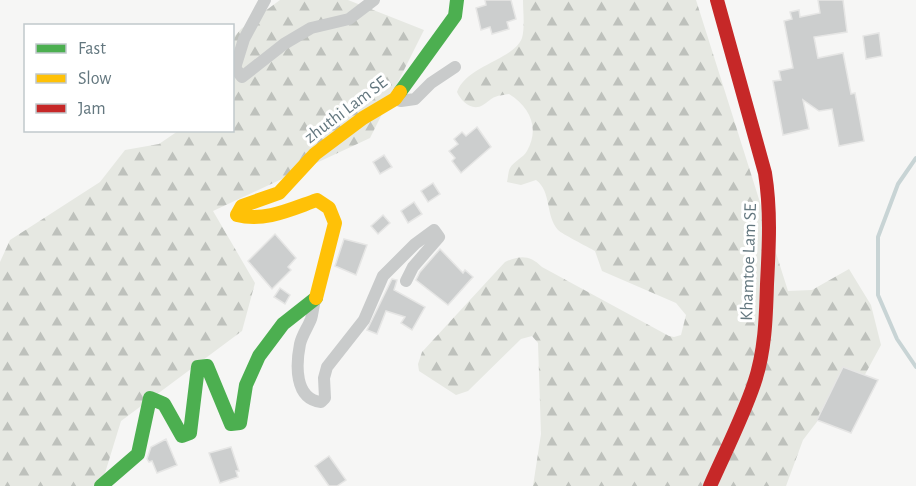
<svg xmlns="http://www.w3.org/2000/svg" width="916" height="486" font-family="'Alegreya Sans',sans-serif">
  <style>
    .forest { fill: url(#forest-firs) }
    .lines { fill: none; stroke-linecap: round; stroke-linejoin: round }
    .stream { stroke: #c8d4d5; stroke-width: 4 }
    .building { fill: #cccece; stroke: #e6e6e5; stroke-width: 1.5 }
    .street { stroke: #c9cbcb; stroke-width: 12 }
    .fast { stroke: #4caf50; stroke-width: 14 }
    .slow { stroke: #ffc107; stroke-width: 14 }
    .jam { stroke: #c62828; stroke-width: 14 }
    .labels { text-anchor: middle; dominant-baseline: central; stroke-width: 6; stroke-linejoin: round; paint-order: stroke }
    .street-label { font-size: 18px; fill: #63777f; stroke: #fff }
  </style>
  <defs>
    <pattern id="forest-firs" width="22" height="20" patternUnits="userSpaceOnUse" patternTransform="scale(1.5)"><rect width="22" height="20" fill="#e6e8e2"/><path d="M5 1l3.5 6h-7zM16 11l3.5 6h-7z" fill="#bec1bc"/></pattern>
  </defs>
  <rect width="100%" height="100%" fill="#f6f6f5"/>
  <!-- forest -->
  <path class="forest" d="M280 0H348L424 30 370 138 213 211 255 283 242 331 121 421 101 486H0V262L10 240 100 182 125 150 159 144 178 131 232 130 233 38 241 29Z
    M523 0H696L788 291 812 290 849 269 871 305 881 345 849 404 826 410 803 440 786 486H533L541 434 538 343 532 336 521 339 468 391 456 395 419 371 418 364 422 352 505 262C520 255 530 255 542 267L669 336 674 337 681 335 686 315 676 303 602 271 595 251C588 247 562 234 558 230 545 215 552 192 536 180L521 185 507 182C508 178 508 172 510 168 514 161 523 158 527 151 540 128 530 107 509 94 505 95 499 95 495 97 491 98 487 103 483 105 472 112 461 101 457 92 467 65 514 60 522 38 525 27 523 11 523 0Z"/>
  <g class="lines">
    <!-- stream -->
    <path class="stream" d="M916 158 898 184 878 237V295L897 339 916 367"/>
  </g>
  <!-- building -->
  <path class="building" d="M485 0H511L516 19 507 22 509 29 492 34 490 27 481 30 476 8 486 5Z
    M818 0H843L847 32 814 37 818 58 843 53 851 94 855 93 864 141 839 146 832 109 819 111 803 100 809 129 783 135 773 81 781 80 779 71 793 68 784 21 792 19 790 12 799 10 800 17 820 13Z
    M879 33 882 56 866 59 863 36Z
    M477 127 491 147 461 173 452 161 455 158 449 151 458 144 454 139 462 132 466 136Z
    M384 155 392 167 380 174 373 162Z
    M433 183 440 194 428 202 421 191Z
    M414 202 422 214 408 223 401 211Z
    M383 215 390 223 378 234 371 226Z
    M275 234 296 258 288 267 291 270 272 289 248 261Z
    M344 239 367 245 356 275 335 266Z
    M440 249 463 273 465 270 473 277 448 305 416 280 420 272Z
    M392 279 397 280 394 290 425 307 412 330 401 323 405 317 386 311 377 334 367 330Z
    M280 288 290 295 285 304 274 297Z
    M843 367 878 380 851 433 817 420Z
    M166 439 177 465 157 473 152 461 149 462 147 459 151 447Z
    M231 447 239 471H236L238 477 220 483 209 453Z
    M329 456 346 480 337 486H329L315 466Z"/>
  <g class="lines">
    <!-- street -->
    <path class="street" d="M265 0 244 39 235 68 242 77 284 44 311 28 349 19 374 0
      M395 99 401 101 415 99 431 83 455 67
      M315 300C313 306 313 313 311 319 308 327 302 335 300 344 296 364 294 399 321 402L325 398 324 378 327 367 364 320 383 276 415 244 434 230 439 237 413 267 406 281"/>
    <!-- fast -->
    <path class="fast" d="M400 92 455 16 457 0
      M101 486 138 454 150 398 164 404 182 436 190 433 198 367 207 366 231 424 240 423 246 385 259 356 283 324 316 298"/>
    <!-- slow -->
    <path class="slow" d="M316 298 335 223 329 208 317 200C291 209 265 222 237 215L242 206 279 193 315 154 363 118 395 99 400 92"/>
    <!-- jam -->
    <path class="jam" d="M710 486C725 452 742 419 754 384 765 352 766 318 767 284 769 246 771 210 765 173L717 0"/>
  </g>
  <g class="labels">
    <!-- street labels -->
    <g class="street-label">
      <text transform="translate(346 110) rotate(-37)">zhuthi Lam SE</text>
      <text transform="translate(749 262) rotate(-88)">Khamtoe Lam SE</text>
    </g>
  </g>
  <!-- legend -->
  <rect x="24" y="24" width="210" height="108" fill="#ffffff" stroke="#c1c9cc" stroke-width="1.5"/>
  <rect x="36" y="44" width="30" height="9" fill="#4caf50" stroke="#c1c9cc" stroke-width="1.5"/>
  <text x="78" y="54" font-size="18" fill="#63777f">Fast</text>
  <rect x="36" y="74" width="30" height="9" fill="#ffc107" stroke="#c1c9cc" stroke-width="1.5"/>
  <text x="78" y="84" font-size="18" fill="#63777f">Slow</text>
  <rect x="36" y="104" width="30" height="9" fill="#c62828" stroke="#c1c9cc" stroke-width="1.5"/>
  <text x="78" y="114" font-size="18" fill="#63777f">Jam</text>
</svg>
